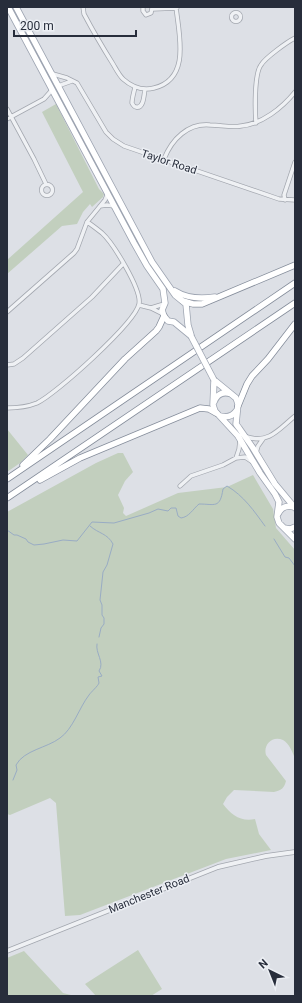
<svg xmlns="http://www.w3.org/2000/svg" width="302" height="1003" font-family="Roboto,sans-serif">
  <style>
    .green { fill: #c2cfbe }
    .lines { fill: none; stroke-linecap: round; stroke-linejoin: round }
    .stream { stroke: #99acc4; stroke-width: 1 }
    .minor-casing { stroke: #a3a7af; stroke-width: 5 }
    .tertiary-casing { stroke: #a3a7af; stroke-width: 5.5 }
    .primary-casing { stroke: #9da4b1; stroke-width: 7 }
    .trunk-casing { stroke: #858d9b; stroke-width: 7 }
    .minor { stroke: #eff1f4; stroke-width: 3.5 }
    .tertiary { stroke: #eff1f4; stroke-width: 4 }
    .primary { stroke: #fff; stroke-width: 5.5 }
    .trunk { stroke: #fff; stroke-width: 5.5 }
    .primary-bridge-casing { stroke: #9da4b1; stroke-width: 7; stroke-linecap: butt }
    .primary-bridge { stroke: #fff; stroke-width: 5.5 }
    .labels { text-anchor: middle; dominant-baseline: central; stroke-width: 3; stroke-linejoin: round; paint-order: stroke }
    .street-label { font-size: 11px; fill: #272d3b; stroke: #eceff4 }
  </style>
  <rect width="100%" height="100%" fill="#dde0e6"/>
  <!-- green -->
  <path class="green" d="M56 104 99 189 104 194 103 197 92 207 90 204 83 212 77 224 62 226 7 274V260L83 192 42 112Z
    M7 429 28 455 20 463 7 472Z
    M118 453H123L133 472 125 481 118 495 124 508 123 513 126 516 178 493 227 487 253 475 273 509 276 528 295 550V759C293 753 289 743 283 740 272 735 263 745 266 755L286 781C284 788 282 790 274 792L234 790 227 797 223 804C231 815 241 822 255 819L259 834 271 850 226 859 80 915 65 916 56 803 50 798 10 815 7 814V512L96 463Z
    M138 950 162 989 151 996H96L85 984Z
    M24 951 63 993 75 996H7V958Z"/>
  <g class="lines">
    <!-- stream -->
    <path class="stream" d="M90 526C99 534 107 533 113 544L107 565 103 572 100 600 102 605V615L104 618V624L101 628 99 637
      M7 530 14 535H17L26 539 28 542 34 545 44 544 63 540 77 541 92 522 114 523 149 513 158 509 168 511 171 508H176L178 516 181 518C189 517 193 509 199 504 215 504 220 509 223 489L227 486C244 496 254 511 265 526
      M274 539 285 557 289 558 295 566
      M13 780 17 770 16 765C24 750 47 748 60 738 73 729 79 708 89 695 91 692 98 686 99 683 99 681 98 679 98 677L102 676 99 671C105 662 95 653 97 644"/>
    <!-- minor casing -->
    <g class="minor-casing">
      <path id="minor" d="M83 7 84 14C93 31 103 48 113 64 116 69 119 75 123 79 132 87 142 91 154 88 191 79 179 35 176 7
        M143 7V11L146 15 151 13 152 8
        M153 9 177 8
        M231.5 17a4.5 4.5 0 1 1 9 0a4.5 4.5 0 1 1-9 0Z
        M53 74 67 78 77 83 106 132 113 139 124 146 279 199 295 200
        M58 86 72 81
        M135 87C134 92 132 98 132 103 133 105 134 107 136 107 144 109 144 94 145 89
        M7 109 34 159 46 184
        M7 119 44 99 52 90
        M256 123C255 111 254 74 261 65 265 58 287 42 295 38
        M164 159C172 139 188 123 210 125 221 125 231 128 241 126 262 124 282 108 295 92
        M41.5 190a5.5 5.5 0 1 1 11 0a5.5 5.5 0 1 1-11 0Z
        M285 200 284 195 295 162
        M100 206 107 205 114 206
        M139 305 151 308 163 314
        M151 308 164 304
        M7 312 74 253 77 249 87 222 105 200 108 193
        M7 365 14 364 23 358 92 297 123 264
        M7 408C17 408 27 407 37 403 56 394 135 323 139 304 142 290 113 243 102 233 97 229 92 225 87 222
        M247 437C269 444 279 429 295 416
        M256 453 258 446 263 439
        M236 458 239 449 240 440
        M180 486 191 476 223 465 236 458 245 457 251 461"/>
    </g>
    <!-- tertiary casing -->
    <g class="tertiary-casing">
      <path id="tertiary" d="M7 951 218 867 266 856 295 852"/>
    </g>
    <!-- primary casing -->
    <g class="primary-casing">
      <path id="primary" d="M8 7 134 243 147 266 163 289 165 303 162 310 164 316 168 321 174 322 191 336
        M16 7 152 262 175 295 186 304 188 325 191 335
        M175 291C186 298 202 299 215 297
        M214 380 213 405 215 411 238 436 260 473 275 494 279 502 277 517 279 523 295 539
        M214 380 236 398 238 404 236 424 239 428 253 448 275 484 295 508
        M214 402C217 394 223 391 231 394
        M220 416C227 418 233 416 237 410
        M278 514C281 507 287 505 294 507
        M284 528 290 529 295 527"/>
    </g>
    <!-- trunk casing -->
    <g class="trunk-casing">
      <path id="trunk" d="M183 301 193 304H202L295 265
        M238 406 247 384 252 376 268 359 295 324
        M23 465 50 439 125 359 156 331 159 327 164 316
        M7 479 295 283
        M40 480 80 458 200 408 209 409 216 413
        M7 498 295 303"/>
    </g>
    <!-- minor -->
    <use href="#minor" class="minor"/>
    <!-- tertiary -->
    <use href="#tertiary" class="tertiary"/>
    <!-- primary -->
    <use href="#primary" class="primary"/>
    <!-- trunk -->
    <use href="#trunk" class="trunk"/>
    <!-- primary-bridge casing -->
    <g class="primary-bridge-casing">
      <path id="primary-bridge" d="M191 336 214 380"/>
    </g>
    <!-- primary-bridge -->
    <use href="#primary-bridge" class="primary-bridge"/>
  </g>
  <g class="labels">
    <!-- street labels -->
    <g class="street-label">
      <text transform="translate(169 162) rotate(18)">Taylor Road</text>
      <text transform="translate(149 894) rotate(-22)">Manchester Road</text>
    </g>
  </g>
  <!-- border -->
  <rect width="302" height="1003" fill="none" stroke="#272d3b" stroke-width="16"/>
  <!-- north arrow -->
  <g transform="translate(270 971) rotate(317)" stroke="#eceff4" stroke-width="3" paint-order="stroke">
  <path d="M0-3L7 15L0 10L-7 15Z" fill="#272d3b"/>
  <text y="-6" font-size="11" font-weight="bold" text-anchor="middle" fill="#272d3b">N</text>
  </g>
  <!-- scale -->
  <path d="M14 30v6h122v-6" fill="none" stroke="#272d3b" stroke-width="2"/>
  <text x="20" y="30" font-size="12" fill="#272d3b" stroke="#eceff4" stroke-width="3" paint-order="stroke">200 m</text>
</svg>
